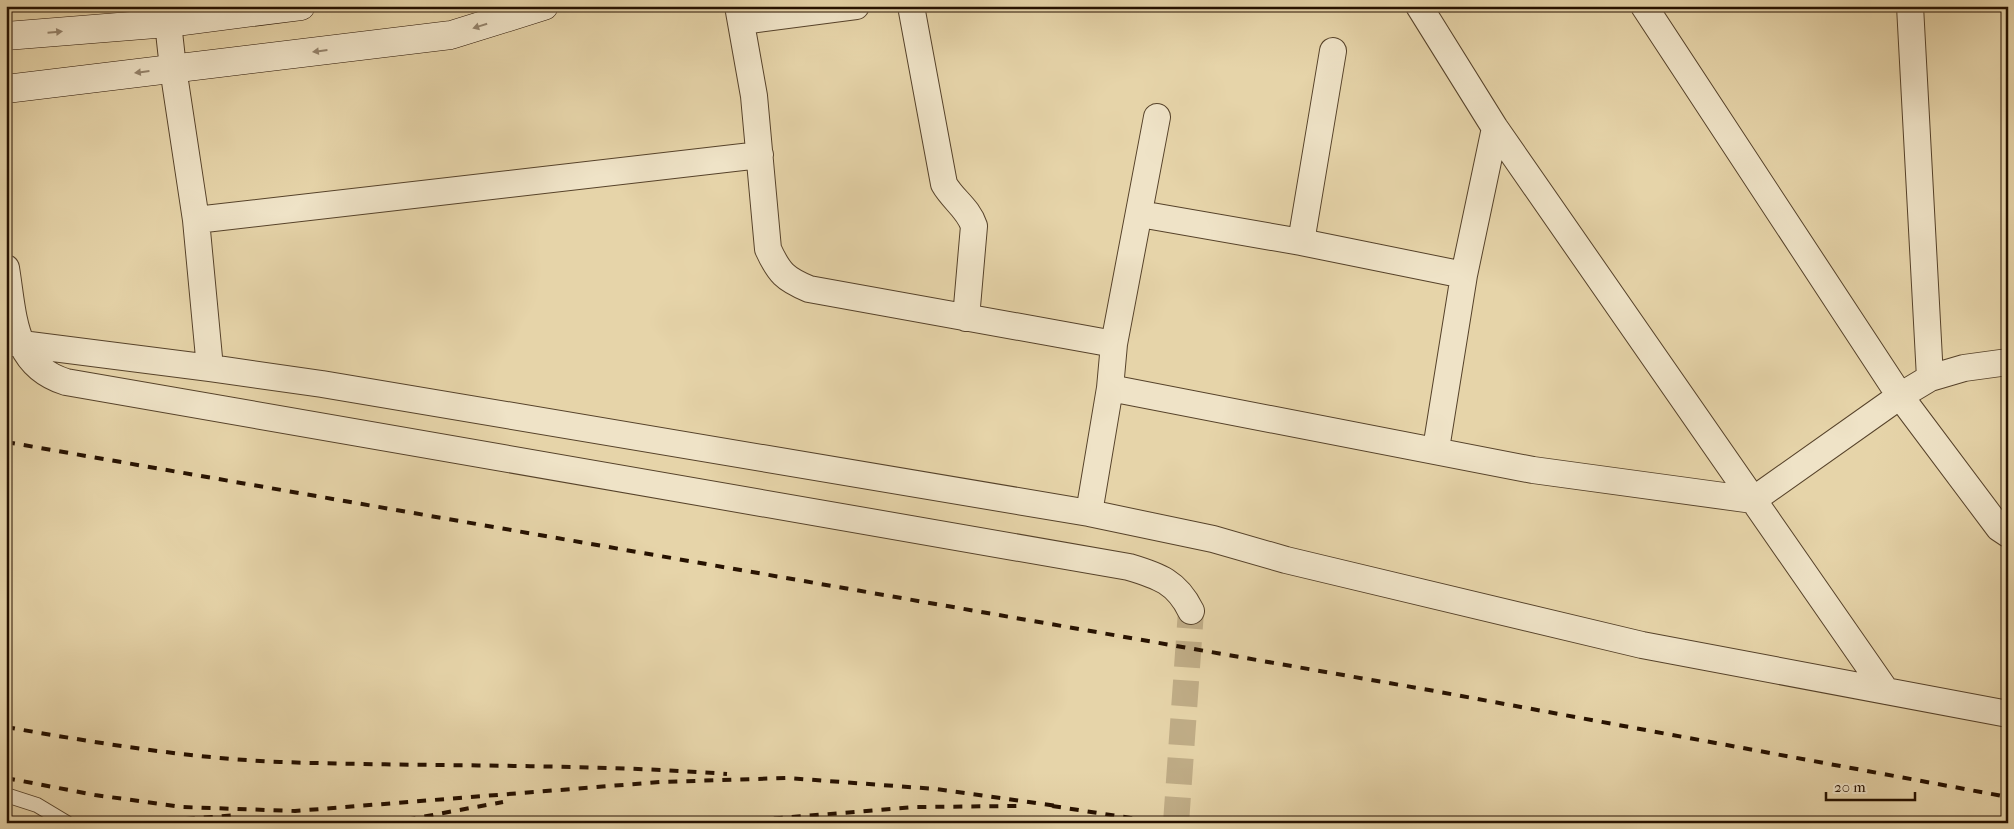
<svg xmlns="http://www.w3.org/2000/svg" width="2014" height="829" font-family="'IM FELL French Canon',serif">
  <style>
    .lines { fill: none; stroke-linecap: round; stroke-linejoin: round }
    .street-tunnel { stroke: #c0ad87; stroke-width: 26; stroke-dasharray: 26 13; stroke-linecap: butt }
    .lane-casing { stroke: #56422a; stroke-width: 16 }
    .street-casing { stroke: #56422a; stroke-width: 28 }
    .secondary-casing { stroke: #261100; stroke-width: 29 }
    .lane { stroke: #efe3c7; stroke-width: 14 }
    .street { stroke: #efe3c7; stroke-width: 26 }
    .secondary { stroke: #efe3c7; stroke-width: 28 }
    .rail { stroke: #261100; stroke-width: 4; stroke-dasharray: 9 9; stroke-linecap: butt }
    .oneway { fill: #95846d }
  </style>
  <rect width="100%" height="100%" fill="#e6d4a9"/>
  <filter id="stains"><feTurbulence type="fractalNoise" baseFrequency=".004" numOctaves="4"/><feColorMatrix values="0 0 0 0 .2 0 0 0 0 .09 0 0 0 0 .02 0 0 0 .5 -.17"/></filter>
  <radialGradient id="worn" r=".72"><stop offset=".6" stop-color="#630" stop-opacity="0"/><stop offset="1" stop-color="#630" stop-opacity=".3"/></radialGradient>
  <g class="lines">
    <!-- street-tunnel -->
    <path class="street-tunnel" d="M1176 823 1191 611"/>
    <!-- lane casing -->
    <g class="lane-casing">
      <path id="lane" d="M6 795 37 805 67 823"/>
    </g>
    <!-- street casing -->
    <g class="street-casing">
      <path id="street" d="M738 6 754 96 768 249C779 273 785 279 809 289L1114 344
        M911 6 944 184C953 200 968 208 974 226L966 318
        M1419 6 1495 128 1886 691
        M1644 6 1900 396 1999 528 2008 534
        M1910 6 1930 378
        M742 21 856 6
        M168 23 173 68 196 220 210 368
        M1140 214 1301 242 1464 275
        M196 220 760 155
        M1301 242 1333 51
        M6 268C14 316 12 365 66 382L1129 567C1159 576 1177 582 1191 611
        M6 342 210 368 322 384 1089 513 1213 539 1286 560 1642 645 2008 714
        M1110 388 1533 470 1753 500 1900 396 1930 378 1964 368 2008 362
        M1436 449 1464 275 1495 128
        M1089 513 1110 388 1114 344 1157 117"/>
    </g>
    <!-- secondary casing -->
    <g class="secondary-casing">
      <path id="secondary" d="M6 36 168 23 301 6
        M6 89 451 35 544 6"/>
    </g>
    <!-- lane -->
    <use href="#lane" class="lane"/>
    <!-- street -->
    <use href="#street" class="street"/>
    <!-- secondary -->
    <use href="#secondary" class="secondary"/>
    <!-- rail -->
    <path class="rail" d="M6 442 1429 690 2008 797
      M6 727C97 743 188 758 280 762 429 767 578 763 727 774
      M6 778 95 795 182 807 295 811 660 782 787 778 936 789 1057 806
      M1052 806 1164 823
      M132 823 238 815
      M389 823 503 802
      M720 823 914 807 1020 806"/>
  </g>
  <!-- one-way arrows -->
  <defs><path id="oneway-solid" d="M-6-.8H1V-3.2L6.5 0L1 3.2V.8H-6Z" transform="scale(1.25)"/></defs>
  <g class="oneway">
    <use href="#oneway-solid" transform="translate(480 26) rotate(163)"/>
    <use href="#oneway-solid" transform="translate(55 32) rotate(-5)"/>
    <use href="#oneway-solid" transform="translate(320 51) rotate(173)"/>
    <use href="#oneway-solid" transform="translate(142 72) rotate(173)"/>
  </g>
  <!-- margin -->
  <rect width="2014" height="829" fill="none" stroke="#e6d4a9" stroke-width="25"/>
  <rect x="8" y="8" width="1999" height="814" fill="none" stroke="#261100" stroke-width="2.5"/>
  <rect x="12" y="12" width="1989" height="804" fill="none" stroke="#261100"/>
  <!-- scale -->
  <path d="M1826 792v8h89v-8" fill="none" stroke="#261100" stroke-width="2.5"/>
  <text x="1834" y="792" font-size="15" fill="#261100" stroke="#efe3c7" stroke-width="4" paint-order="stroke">20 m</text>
  <rect width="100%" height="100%" filter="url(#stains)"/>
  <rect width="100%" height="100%" fill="url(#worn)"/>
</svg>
